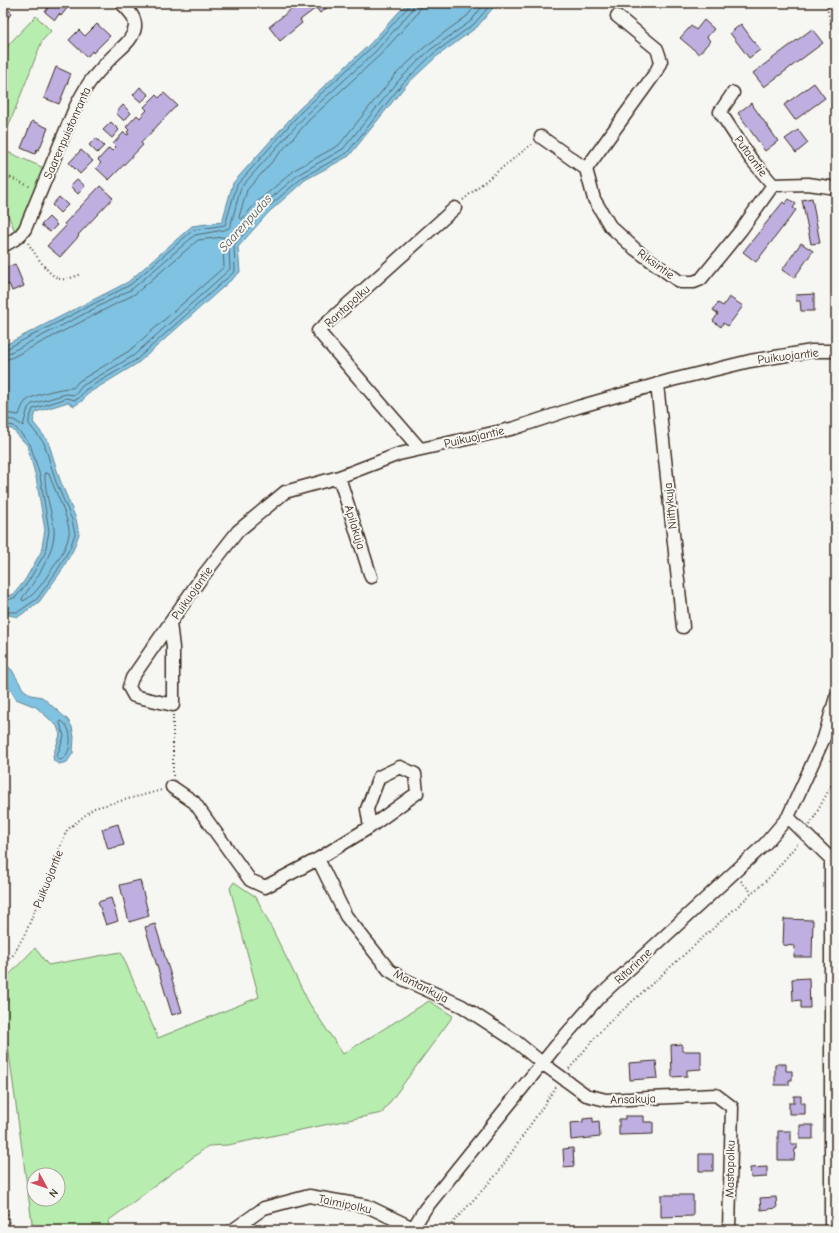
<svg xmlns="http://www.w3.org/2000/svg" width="839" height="1233" font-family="'Comic Neue',sans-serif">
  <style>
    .green { fill: #b7eeb0; stroke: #798c67; fill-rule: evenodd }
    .water { fill: #80c2e1; stroke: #648593 }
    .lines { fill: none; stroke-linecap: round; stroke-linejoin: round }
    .shore { stroke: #57676c; stroke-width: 1 }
    .building { fill: #beafe0; stroke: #3b2a1e }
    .minor-casing { stroke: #3b2a1e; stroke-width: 15 }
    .path { stroke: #3b2a1e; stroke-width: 2; stroke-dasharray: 1 3; stroke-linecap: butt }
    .minor { stroke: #f6f6f2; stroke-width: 12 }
    .labels { text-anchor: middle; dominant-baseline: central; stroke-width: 4; stroke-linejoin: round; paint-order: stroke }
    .street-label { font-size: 12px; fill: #3b2a1e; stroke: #f6f6f2 }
    .water-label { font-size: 13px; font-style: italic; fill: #505858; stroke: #f6f6f2 }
  </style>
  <rect width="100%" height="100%" fill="#f6f6f2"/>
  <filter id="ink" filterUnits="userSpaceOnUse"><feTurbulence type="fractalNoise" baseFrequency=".025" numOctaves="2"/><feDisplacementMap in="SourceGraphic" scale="8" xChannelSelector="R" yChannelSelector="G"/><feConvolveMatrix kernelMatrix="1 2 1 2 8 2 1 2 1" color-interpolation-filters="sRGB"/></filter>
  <g filter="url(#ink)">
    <!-- green -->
    <path class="green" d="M36 16 51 31 42 41 3 140V60L9 44Z
      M3 150 44 168 21 223 15 231 3 204Z
      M234 882 256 897 309 1003 343 1054 429 1001 453 1016 382 1113 228 1145 208 1146 108 1221 110 1230H33L3 1009V981L35 948 48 965 121 952 158 1038 259 997 230 888ZM34 1175H58V1199H34Z"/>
    <!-- water -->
    <path class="water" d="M407 3H497L477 27 436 57 406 85 349 156 305 180 268 213 238 247 240 272 138 363 87 394 82 401 74 406 68 402 36 412 33 422 48 441 60 480 76 519 79 534 73 550 60 573 39 602 18 617 9 615 3 616V598L14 594 25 580 41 552 45 530 36 477 27 445 12 429 3 428V346L128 282 192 226 222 222 233 183 299 109 369 45Z
      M3 662 12 670 23 689 31 695 42 697 68 720 72 727 74 737 73 753 67 762 59 764 54 761 53 756 60 735 57 726 36 707 16 699 3 677Z"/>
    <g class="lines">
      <!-- shore -->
      <path class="shore" d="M420 3V8L417 14 380 55 309 120 247 190 239 217 240 219H242L257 202 296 169 339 145 395 75 426 46 467 16 478 3
        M3 349H6L130 285 193 230 225 225 237 185 301 112 372 47 408 7 409 3
        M3 354 9 353 132 289 195 235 224 230 229 228 231 224 241 187 305 116 376 51 412 10 414 3
        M3 360 11 358 135 294 198 240 223 237 225 238 223 247 224 267 129 351 79 381 73 388C64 387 33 395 26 401 22 405 21 410 19 415L3 413
        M3 419 14 420 23 426 28 408 32 404 66 394 75 395 82 386 133 356 230 269 229 248 230 243 261 207 299 174 343 149 400 79 430 50 471 21 485 3
        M3 424 14 426 30 444 40 476 49 531 45 553 28 582 16 597 3 602
        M45 473 49 474C53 487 71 522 69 534 67 549 56 563 48 575 41 585 34 596 23 601L22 598C35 582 56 551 54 529 52 511 44 492 45 473Z
        M3 612H18L37 599 57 571 70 548 75 534 72 520 56 482 44 443 29 424V420L33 409 67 398 75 400 79 398 85 390 136 360 235 271 234 245 265 210 303 177 347 153 403 83 433 54 474 24 492 3
        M61 721C74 726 73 756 60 760L57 758V756L64 736 60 723Z"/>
    </g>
    <!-- building -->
    <path class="building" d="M48 3H71L61 16 59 14 55 20 45 12 48 8 45 6Z
      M299 3H330L331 5 320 13 316 8 300 20 302 23 280 41 269 27Z
      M765 3H776L767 7Z
      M3 4 12 13 3 23Z
      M704 20 714 29 707 37 710 41 699 54 680 38 691 26 696 30Z
      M97 24 110 36 93 53 92 51 87 57 69 40 79 30 85 36Z
      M741 24 760 50 749 58 730 33Z
      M812 29 823 43 764 87 753 73Z
      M56 67 71 74 59 104 44 98Z
      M814 83 825 98 795 120 784 105Z
      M140 87 149 95 141 102 133 95Z
      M164 93 177 105 141 143 143 145 109 180 96 168 101 163 98 160 109 148 112 151 116 147 113 144 124 132 127 135 129 134 127 132 129 130 126 127 137 115 140 118 147 110 144 107 156 95 159 98Z
      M751 103 778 141 765 151 738 113Z
      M123 105 131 113 124 121 116 113Z
      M32 121 48 128 39 150 37 149 35 154 21 148Z
      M111 122 119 130 112 138 103 130Z
      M798 130 808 143 796 153 785 139Z
      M96 138 104 146 97 153 89 145Z
      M81 150 93 161 80 174 69 163Z
      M77 179 85 186 78 194 70 186Z
      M100 186 113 198 78 235 79 236 60 257 47 246 66 226 64 224Z
      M59 197 68 205 60 213 52 205Z
      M812 198 820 243 811 244 802 200Z
      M789 199 796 204 793 208 796 210 756 262 743 252 783 202 785 204Z
      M49 217 57 225 50 232 41 225Z
      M801 243 813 251 794 278 782 270Z
      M15 264 24 286 12 291 9 284 3 287V269Z
      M814 294V311H801L800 301H796V295Z
      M729 297 743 306 728 326 723 323 721 327 713 321 718 314 713 310 718 303 723 306Z
      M118 824 124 845 108 849 102 829Z
      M140 880 149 916 129 922 120 885Z
      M111 898 118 921 106 925 98 902Z
      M784 919 813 920 812 957H794L795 946 783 945Z
      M155 924 182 1012 172 1015 145 927Z
      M809 978 810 1008H801V1000L793 1001 792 979Z
      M682 1044V1051H701V1069L687 1070V1076L672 1077 671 1045Z
      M656 1061 658 1078 630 1080 629 1063Z
      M775 1064H786V1071H792V1080H789V1085H775Z
      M794 1096H801V1103H805V1114H789V1103H794Z
      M625 1116H644V1122H653V1134L619 1135V1119H625Z
      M593 1118V1122L599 1121 600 1137 571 1140 570 1123 583 1122V1119Z
      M800 1125H813V1139H800Z
      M778 1131H791V1144H797V1149H795L794 1160H778Z
      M573 1148 574 1166 564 1167 563 1149Z
      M699 1154H713V1171H699Z
      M767 1167V1177L751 1178 750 1168Z
      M661 1195H693V1216L661 1217Z
      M776 1197 777 1208 761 1210 760 1198Z
      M654 1226 673 1227 672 1230H653Z"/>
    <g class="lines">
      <!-- minor casing -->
      <g class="minor-casing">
        <path id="minor" d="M617 16 657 49 661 61 656 72 586 169 594 199 610 226 635 249 680 282H694L701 279 741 230 773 185
          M733 93 720 112 751 159 773 185 808 184 836 188
          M541 137 586 169
          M3 246C12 241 19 238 25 229L75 108C80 98 85 88 92 79 99 71 106 63 113 56 122 47 133 40 135 27 136 17 128 9 121 3
          M657 384 683 627
          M420 449 318 331 455 208
          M339 477 371 577
          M170 623 173 648V705L134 696 129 687 132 678 199 581 238 531 285 492 339 477 399 454 515 428 578 407 672 380 750 361 812 351H836
          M172 787 194 802 250 880 265 887 318 859 370 827 417 793 415 774 400 767 379 777 367 809 370 827
          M788 817 831 859V1230
          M318 859 346 916 389 970 403 979 462 1006 514 1040 542 1063 586 1095 606 1100 716 1095 732 1107 729 1230
          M233 1230 264 1208 309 1196 367 1206 413 1228
          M412 1230 425 1209 556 1046 599 997 765 844 788 817 824 738 836 697"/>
      </g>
      <!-- path -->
      <path class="path" d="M826 3 836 46
        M3 174 31 187
        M834 178 836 171
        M463 200 478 187 532 144
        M28 243C34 252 49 277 60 279 67 280 73 277 79 275
        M173 776V715
        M831 786 836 798
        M810 825 831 786 836 762
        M741 881 752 893
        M3 963 13 955 26 932 67 830 94 808 162 790
        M569 1069 603 1028 771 876 799 842
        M3 1182 10 1230
        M446 1230 497 1174 556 1087"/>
      <!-- minor -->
      <use href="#minor" class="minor"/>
    </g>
  </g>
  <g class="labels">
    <!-- street labels -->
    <g class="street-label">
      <text transform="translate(67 133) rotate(-66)">Saarenpuistonranta</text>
      <text transform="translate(751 156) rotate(54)">Putaantie</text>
      <text transform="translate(656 264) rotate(36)">Riksintie</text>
      <text transform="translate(347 306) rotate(-42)">Rantapolku</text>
      <text transform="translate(788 356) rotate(-7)">Puikuojantie</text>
      <text transform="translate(474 437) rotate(-13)">Puikuojantie</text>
      <text transform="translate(670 506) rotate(-96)">Niittykuja</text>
      <text transform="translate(355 527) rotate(73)">Apilakuja</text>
      <text transform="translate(192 593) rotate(-55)">Puikuojantie</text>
      <text transform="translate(48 879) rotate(-68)">Puikuojantie</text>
      <text transform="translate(633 966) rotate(-43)">Ritarinne</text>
      <text transform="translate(421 986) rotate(27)">Mantankuja</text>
      <text transform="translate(633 1099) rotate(-2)">Ansakuja</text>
      <text transform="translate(730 1169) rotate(-89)">Mastopolku</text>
      <text transform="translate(345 1204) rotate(12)">Taimipolku</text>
    </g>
    <!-- water labels -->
    <g class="water-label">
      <text transform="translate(245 223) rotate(-48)">Saarenpudas</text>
    </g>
  </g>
  <!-- margin -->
  <rect width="839" height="1233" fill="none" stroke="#f6f6f2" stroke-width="16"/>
  <rect x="8" y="8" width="823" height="1217" fill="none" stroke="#3b2a1e" stroke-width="1.5" filter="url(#ink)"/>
  <!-- north arrow -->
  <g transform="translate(46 1187) rotate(130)"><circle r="19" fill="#f6f6f2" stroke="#aba49d"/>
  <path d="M0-3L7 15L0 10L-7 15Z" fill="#d1495b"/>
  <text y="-6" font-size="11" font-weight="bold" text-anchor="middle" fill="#3b2a1e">N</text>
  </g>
</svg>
